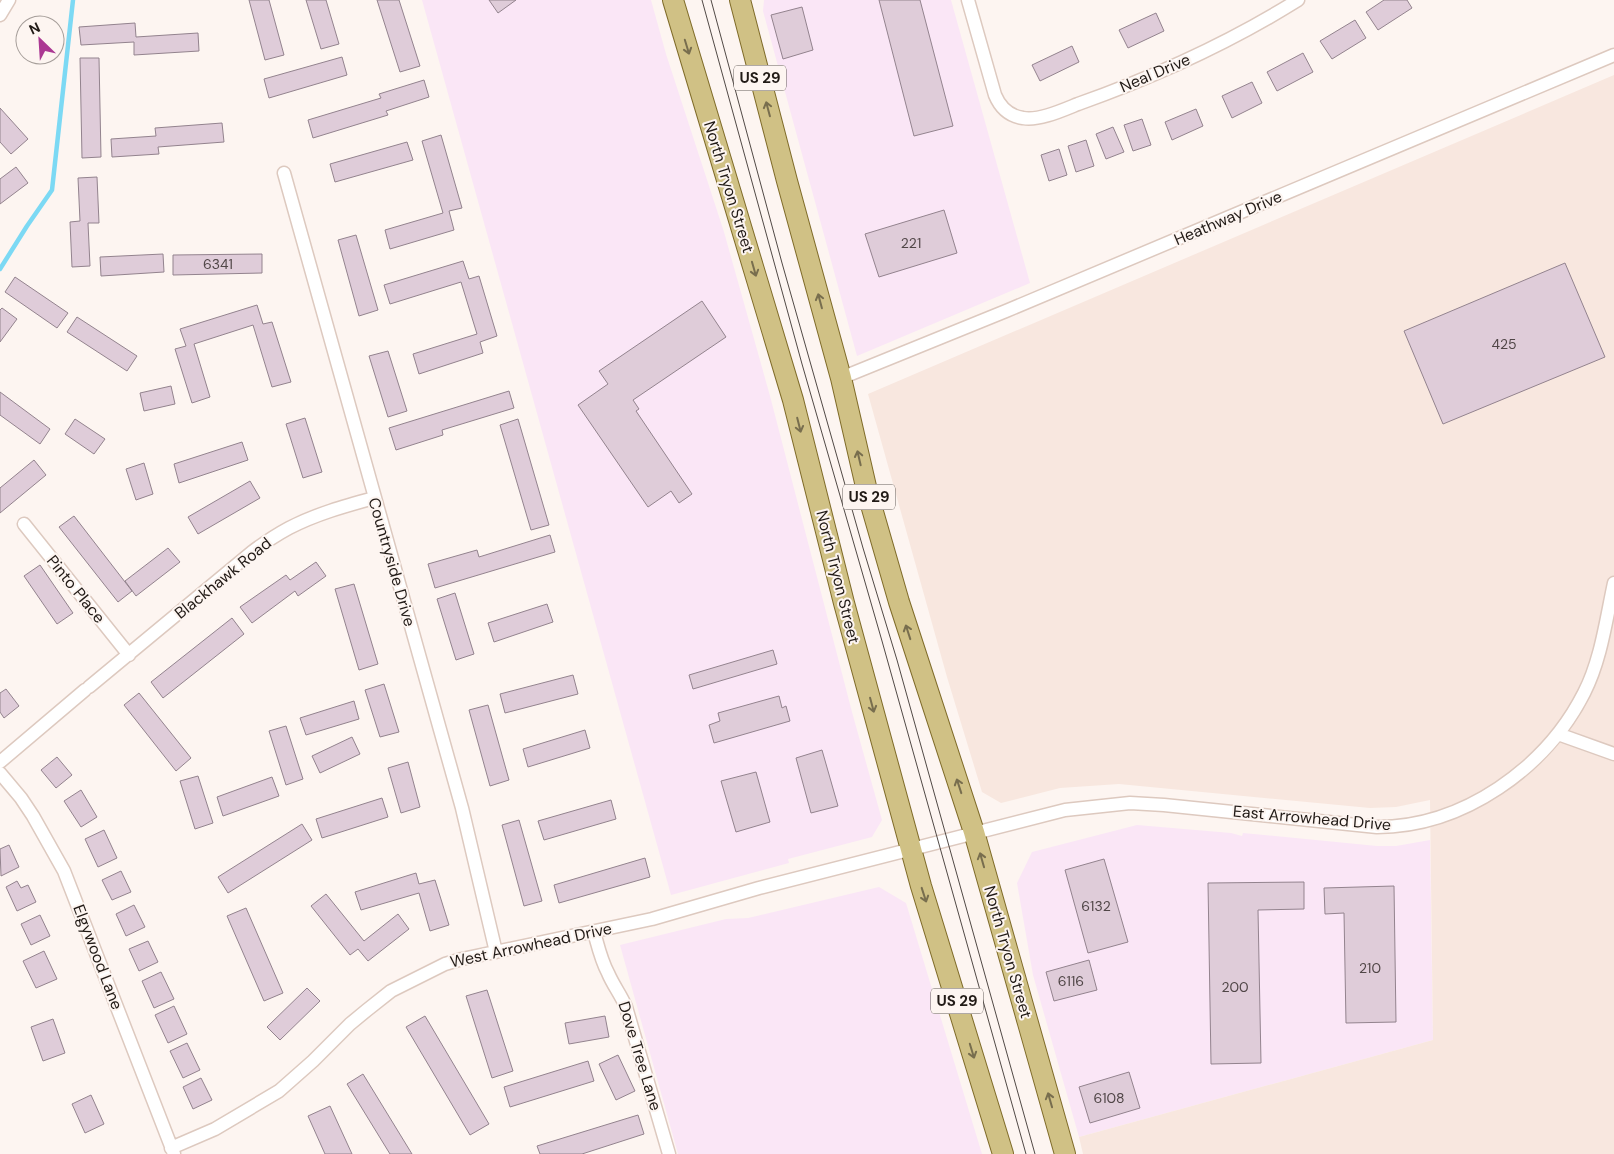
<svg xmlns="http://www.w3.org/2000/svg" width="1614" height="1154" font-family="'DM Sans',sans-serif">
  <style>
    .commercial { fill: #fae6f6 }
    .built { fill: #f8e7df }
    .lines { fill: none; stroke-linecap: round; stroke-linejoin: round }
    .stream { stroke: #7cd9f4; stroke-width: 4.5 }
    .building { fill: #dfccd9; stroke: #93838e }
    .minor-casing { stroke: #ddc9bf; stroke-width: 15 }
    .primary-casing { stroke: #7f6b29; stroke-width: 22 }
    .minor { stroke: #fff; stroke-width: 12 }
    .primary { stroke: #d0c185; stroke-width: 20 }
    .tram { stroke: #514945; stroke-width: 1 }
    .oneway { stroke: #786e4e }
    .labels { text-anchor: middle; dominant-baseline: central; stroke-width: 4; stroke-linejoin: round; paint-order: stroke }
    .number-label { font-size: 14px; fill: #504647 }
    .shield { fill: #fdf5f1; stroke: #635c58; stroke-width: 1 }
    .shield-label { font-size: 15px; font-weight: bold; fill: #211a16 }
    .street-label { font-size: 16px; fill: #211a16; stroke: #fdf5f1 }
  </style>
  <rect width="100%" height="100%" fill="#fdf5f1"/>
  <!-- commercial -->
  <path class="commercial" d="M422 0H651L666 54 724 232 770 396 852 712 882 820 872 837 788 859 789 863 671 895Z
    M764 0H951L1030 283 857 356 763 11Z
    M1137 825 1231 833 1242 836 1243 833 1377 846H1396L1430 840 1433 1040 1079 1137 1033 975 1017 883 1032 852Z
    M879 887 906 903 982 1154H678L620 945 726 919 748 918Z"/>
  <!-- built -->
  <path class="built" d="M1614 75V1154H1083L1079 1137 1433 1040 1430 800 1396 807 1370 808 1119 784 1060 788 1001 803 982 792 947 677 868 394Z"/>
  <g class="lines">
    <!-- stream -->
    <path class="stream" d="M0 269 27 226 52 190 73 0"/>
  </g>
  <!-- building -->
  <path class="building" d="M249 0H269L284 55 265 60Z
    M306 0H326L339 44 321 49Z
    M377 0H399L420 66 400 72Z
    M489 0H516L498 13Z
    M879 0H920L953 126 914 136Z
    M1384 0H1407L1412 8 1378 30 1366 12Z
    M802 7 813 50 783 59 771 15Z
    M1156 13 1164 31 1128 48 1119 30Z
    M1355 20 1366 38 1332 59 1320 41Z
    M135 23 136 37 198 33 199 51 134 55V42L81 45 79 27Z
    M1072 46 1079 62 1040 81 1032 65Z
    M1303 53 1313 72 1277 91 1267 72Z
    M342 57 347 75 269 98 264 79Z
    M80 58H99L101 157 82 158Z
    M424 80 429 97 386 111 388 115 313 138 308 120 381 98 379 94Z
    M1252 82 1262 103 1232 118 1222 96Z
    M0 108 28 139 11 154 0 142Z
    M1196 109 1203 126 1172 140 1165 122Z
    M1142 119 1151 145 1133 151 1124 125Z
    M222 123 224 142 158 147 159 154 112 157 111 139 156 136 155 128Z
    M1113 127 1124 152 1106 159 1096 134Z
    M441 135 462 208 449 211 454 230 390 249 385 230 443 213 422 141Z
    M1086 140 1094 166 1076 172 1068 146Z
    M407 142 413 160 335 182 330 164Z
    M1059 149 1067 175 1049 181 1041 155Z
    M16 167 28 183 0 204V179Z
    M97 177 99 223H88L90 266 72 267 70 222 80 221 78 178Z
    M944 210 957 253 879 277 865 234Z
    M356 235 378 310 359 316 338 240Z
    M163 254 164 272 101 276 100 257Z
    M262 254V273L173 275V255Z
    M463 261 469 279 479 276 497 336 480 342 483 353 419 374 413 354 477 334 461 282 390 304 384 285Z
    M1565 263 1605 357 1443 424 1404 331Z
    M15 277 68 313 57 328 5 292Z
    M702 301 726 337 633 400 639 409 636 411 692 494 679 503 671 491 648 507 578 405 608 384 599 371Z
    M257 305 263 324 272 322 291 382 272 387 253 325 194 344 210 397 192 403 175 349 186 346 180 329Z
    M2 308 17 319 0 342V310Z
    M77 317 137 356 127 371 67 332Z
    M388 351 407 411 388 417 369 356Z
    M171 386 175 404 144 411 140 393Z
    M509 391 514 408 442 430 443 435 396 450 389 428Z
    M0 392 50 429 40 444 0 415Z
    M305 418 322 472 303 478 286 424Z
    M75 419 105 439 94 454 65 434Z
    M518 419 549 525 531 530 500 425Z
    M242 442 248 460 179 483 174 464Z
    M34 460 46 475 0 513V488Z
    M144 463 153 494 136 500 126 469Z
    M250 481 260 498 198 534 188 517Z
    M74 516 132 591 118 602 59 527Z
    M550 535 555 552 435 588 428 564 477 550 479 557Z
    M168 548 180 562 136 596 125 581Z
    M316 562 326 576 298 596 295 591 252 623 240 607 286 575 290 580Z
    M40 565 73 613 57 624 24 576Z
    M354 584 378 664 359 670 335 589Z
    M455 593 474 654 456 660 437 599Z
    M547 604 553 622 494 642 488 623Z
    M232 618 244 634 163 698 151 682Z
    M773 650 777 664 693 689 689 675Z
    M573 675 578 694 505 713 500 694Z
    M384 684 399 732 380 737 365 690Z
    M6 689 19 706 4 718 0 712V693Z
    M139 693 191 758 176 771 124 705Z
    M779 696 782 708 786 706 790 721 714 743 709 725 720 721 718 713Z
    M354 701 359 719 306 735 300 718Z
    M488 705 509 780 490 786 469 710Z
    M286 726 303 779 286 785 269 731Z
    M585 730 590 748 528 767 523 749Z
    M352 737 360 754 320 773 312 756Z
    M822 750 838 806 811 813 796 758Z
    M57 757 72 775 56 788 41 770Z
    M408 762 420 807 401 813 388 768Z
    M756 772 770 822 736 832 721 781Z
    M198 776 213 823 195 829 180 781Z
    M272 777 279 796 223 816 217 797Z
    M81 790 97 817 81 827 64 801Z
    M382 798 388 817 322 838 316 819Z
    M611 800 616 819 544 840 538 821Z
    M519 820 542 901 524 906 502 825Z
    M302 824 312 840 228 893 218 877Z
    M104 830 117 858 98 867 85 839Z
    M9 845 19 867 1 876 0 849Z
    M645 858 650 877 559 903 554 885Z
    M1104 859 1128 942 1088 953 1065 870Z
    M121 871 131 892 112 900 102 880Z
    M416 873 419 884 435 880 449 925 430 931 419 893 361 910 355 892Z
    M17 881 21 888 28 885 36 902 17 911 6 887Z
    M1304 882V909L1258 910 1261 1063 1211 1064 1208 883Z
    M1394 886 1396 1022 1346 1023 1344 913 1325 914 1324 888Z
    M326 894 364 941 398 914 409 929 368 961 358 949 350 955 311 906Z
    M134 905 145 927 126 936 116 914Z
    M246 908 283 993 264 1001 227 916Z
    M40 915 50 936 31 945 21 924Z
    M148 941 158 962 139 971 129 949Z
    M44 951 57 979 36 988 23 961Z
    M1089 960 1097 990 1054 1001 1046 972Z
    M161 972 174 999 154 1008 142 981Z
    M307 988 320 1001 280 1040 267 1027Z
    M487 990 513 1071 492 1078 466 996Z
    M174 1006 187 1034 168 1043 155 1015Z
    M425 1016 489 1124 470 1135 406 1027Z
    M605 1016 609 1037 569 1044 565 1023Z
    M53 1019 65 1053 43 1061 31 1027Z
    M187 1043 200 1070 183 1078 170 1051Z
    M618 1055 635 1091 616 1100 599 1064Z
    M588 1061 594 1081 510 1107 504 1087Z
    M1129 1072 1140 1108 1090 1123 1079 1087Z
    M363 1074 412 1154H390L347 1084Z
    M201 1078 212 1100 193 1109 183 1087Z
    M91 1095 104 1124 85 1133 72 1104Z
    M330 1106 352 1154H325L308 1116Z
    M638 1115 644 1134 582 1154H540L537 1146Z"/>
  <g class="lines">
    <!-- minor casing -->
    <g class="minor-casing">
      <path id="minor" d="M968 0 995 95C1000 107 1009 116 1023 118 1039 121 1063 110 1078 104 1154 77 1229 43 1298 0
        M0 15 9 0
        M284 173 462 808 496 952
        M841 378 1006 311 1614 55
        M24 524 129 655
        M89 687 252 552C264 543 276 535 289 528 316 514 345 506 374 498
        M1558 734 1614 754
        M0 762 85 690
        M0 773 21 798 33 816 64 871 174 1154
        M594 932C598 946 601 960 608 973 613 985 621 995 626 1007L669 1154
        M171 1148 215 1129 279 1091 313 1061 350 1024 367 1010 391 991 445 964 462 959 652 919 759 888 1065 810 1130 803 1164 805 1377 827C1463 827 1546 768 1584 693 1601 660 1606 620 1614 583"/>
    </g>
    <!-- primary casing -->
    <g class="primary-casing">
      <path id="primary" d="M673 0 793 400 844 603 921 886 1003 1154
        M740 0 787 181 841 378 867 491 899 602 974 832 1065 1154"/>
    </g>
    <!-- minor -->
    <use href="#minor" class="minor"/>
    <!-- primary -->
    <use href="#primary" class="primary"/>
    <!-- tram -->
    <path class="tram" d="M702 0 802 364 882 641 1026 1154
      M711 0 782 263 863 548 897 660 1035 1154"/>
  </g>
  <!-- one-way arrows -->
  <defs><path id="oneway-shaft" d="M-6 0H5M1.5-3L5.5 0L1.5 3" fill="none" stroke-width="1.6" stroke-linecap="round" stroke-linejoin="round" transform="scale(1.25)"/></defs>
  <g class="oneway">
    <use href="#oneway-shaft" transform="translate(687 47) rotate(73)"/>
    <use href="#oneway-shaft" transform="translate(768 109) rotate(-105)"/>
    <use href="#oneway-shaft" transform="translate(754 269) rotate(74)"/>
    <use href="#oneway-shaft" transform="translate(820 301) rotate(-105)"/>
    <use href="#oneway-shaft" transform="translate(799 425) rotate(76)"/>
    <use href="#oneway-shaft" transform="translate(859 458) rotate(-103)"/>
    <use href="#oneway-shaft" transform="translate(908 632) rotate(-108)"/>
    <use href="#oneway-shaft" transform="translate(872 705) rotate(75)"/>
    <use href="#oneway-shaft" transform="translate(959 786) rotate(-108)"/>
    <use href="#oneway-shaft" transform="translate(982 860) rotate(-106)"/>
    <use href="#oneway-shaft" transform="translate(924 895) rotate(72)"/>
    <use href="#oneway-shaft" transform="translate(972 1051) rotate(73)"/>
    <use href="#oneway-shaft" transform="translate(1050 1100) rotate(-106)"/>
  </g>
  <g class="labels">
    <!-- number labels -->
    <g class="number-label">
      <text x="911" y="243">221</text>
      <text x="218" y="264">6341</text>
      <text x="1504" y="344">425</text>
      <text x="1096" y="906">6132</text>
      <text x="1370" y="968">210</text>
      <text x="1071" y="981">6116</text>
      <text x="1235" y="987">200</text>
      <text x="1109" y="1098">6108</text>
    </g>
    <!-- shield labels -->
    <g class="shield">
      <rect x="734" y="65.5" width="52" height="25" rx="4"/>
      <rect x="843" y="484.5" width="52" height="25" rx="4"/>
      <rect x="931" y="988.5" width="52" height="25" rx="4"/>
    </g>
    <g class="shield-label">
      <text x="760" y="78">US 29</text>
      <text x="869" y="497">US 29</text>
      <text x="957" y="1001">US 29</text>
    </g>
    <!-- street labels -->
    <g class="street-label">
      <text transform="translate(1155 73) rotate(-23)">Neal Drive</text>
      <text transform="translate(729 187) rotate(73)">North Tryon Street</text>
      <text transform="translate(1228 218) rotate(-23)">Heathway Drive</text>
      <text transform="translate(392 562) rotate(74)">Countryside Drive</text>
      <text transform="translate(838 577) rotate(76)">North Tryon Street</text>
      <text transform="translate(223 578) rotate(-39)">Blackhawk Road</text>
      <text transform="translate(76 589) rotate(51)">Pinto Place</text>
      <text transform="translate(1312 818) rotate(5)">East Arrowhead Drive</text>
      <text transform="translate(531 945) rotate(-12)">West Arrowhead Drive</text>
      <text transform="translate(1008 952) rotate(74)">North Tryon Street</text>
      <text transform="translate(98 957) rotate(69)">Elgywood Lane</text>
      <text transform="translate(640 1056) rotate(73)">Dove Tree Lane</text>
    </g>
  </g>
  <!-- north arrow -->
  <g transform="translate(40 40) rotate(335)"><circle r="24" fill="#fdf5f1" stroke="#a59d99"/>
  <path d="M0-4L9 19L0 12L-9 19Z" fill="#ab3893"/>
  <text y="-8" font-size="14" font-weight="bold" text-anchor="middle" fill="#211a16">N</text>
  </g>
</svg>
